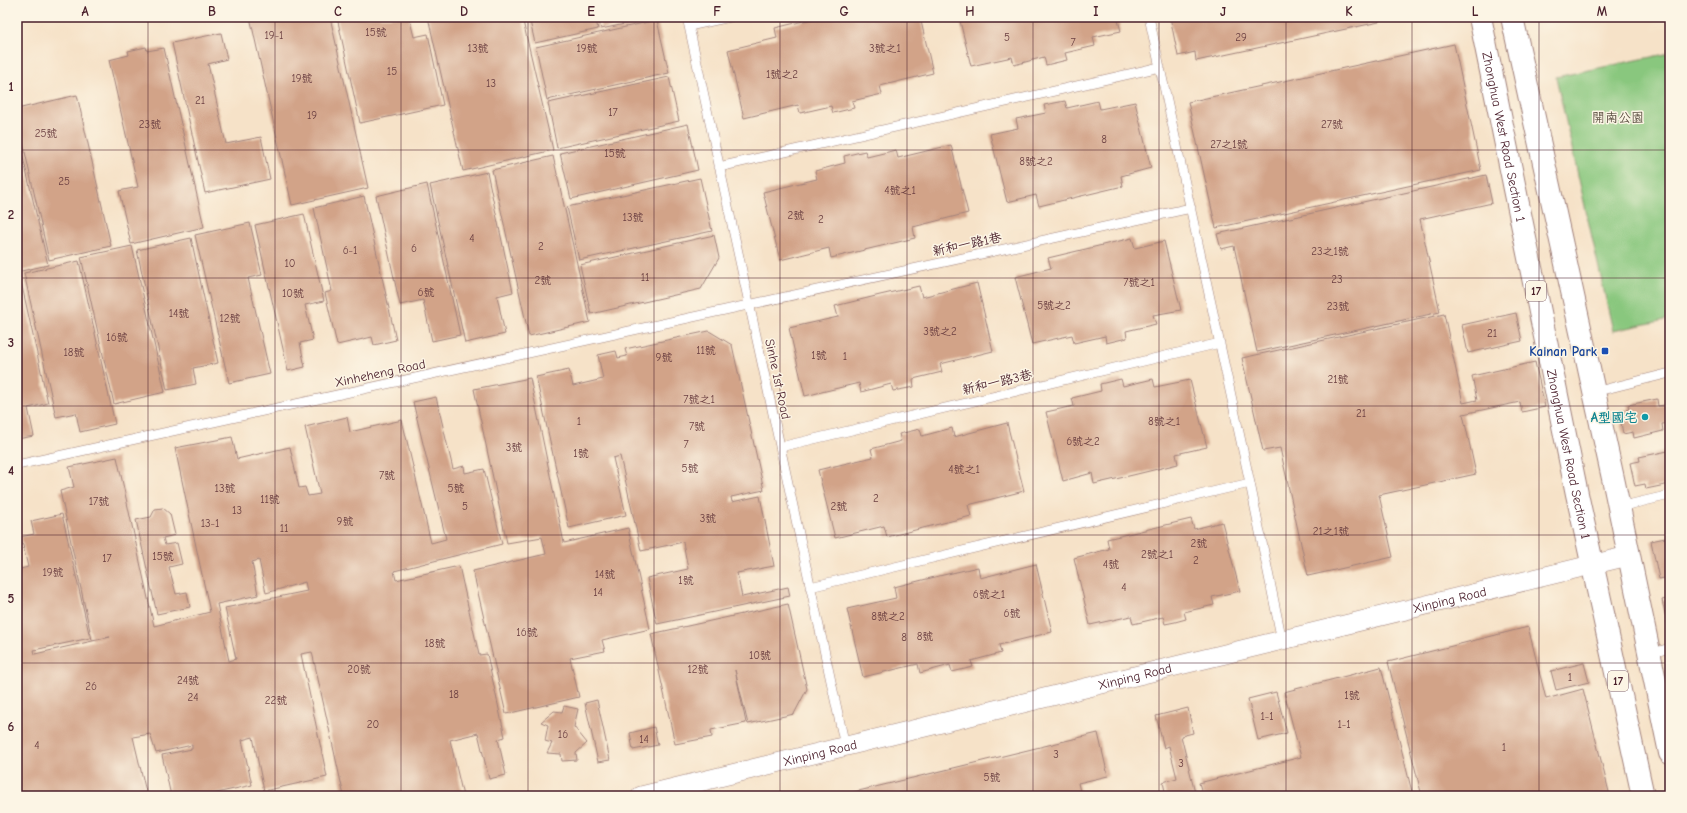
<svg xmlns="http://www.w3.org/2000/svg" width="1687" height="813" font-family="'Comic Neue','LXGW WenKai TC',sans-serif">
  <style>
    .green { fill: #89c77e; stroke: #6a7354 }
    .building { fill: #d2a388; fill-rule: evenodd }
    .lines { fill: none; stroke-linecap: round; stroke-linejoin: round }
    .lane-casing { stroke: #a0807a; stroke-width: 10 }
    .street-casing { stroke: #a0807a; stroke-width: 20 }
    .primary-casing { stroke: #a0807a; stroke-width: 24 }
    .lane { stroke: #fff; stroke-width: 9 }
    .street { stroke: #fff; stroke-width: 19 }
    .primary { stroke: #fff; stroke-width: 22 }
    .grid { fill: none; stroke: #4a1f2b; stroke-width: 1; stroke-opacity: 0.55 }
    .transit-dot { fill: #1a4fb4; stroke: #fcf5e5; stroke-width: 1.5 }
    .culture-dot { fill: #0f9aa8; stroke: #fcf5e5; stroke-width: 1.5 }
    .labels { text-anchor: middle; dominant-baseline: central; stroke-width: 3; stroke-linejoin: round; paint-order: stroke }
    .number-label { font-size: 11px; fill: #6c4042 }
    .shield { fill: #fcf5e5; stroke: #7f5f63; stroke-width: 1 }
    .shield-label { font-size: 12px; font-weight: bold; fill: #4a1f2b }
    .park-label { font-size: 13px; fill: #5d5144; stroke: #fcf5e5 }
    .street-label { font-size: 13px; fill: #4a1f2b; stroke: #fcf5e5 }
    .transit-label { font-size: 13px; font-weight: bold; fill: #164399; stroke: #fcf5e5; text-anchor: end }
    .culture-label { font-size: 13px; font-weight: bold; fill: #0d838f; stroke: #fcf5e5; text-anchor: end }
    .neatline { fill: none; stroke: #4a1f2b; stroke-width: 1.5 }
    .grid-label { font-size: 13px; text-anchor: middle; font-weight: bold; fill: #4a1f2b }
  </style>
  <rect width="100%" height="100%" fill="#fcf5e5"/>
  <filter id="ink" filterUnits="userSpaceOnUse"><feTurbulence type="fractalNoise" baseFrequency=".025" numOctaves="2"/><feDisplacementMap in="SourceGraphic" scale="8" xChannelSelector="R" yChannelSelector="G"/><feConvolveMatrix kernelMatrix="1 2 1 2 8 2 1 2 1" color-interpolation-filters="sRGB"/></filter>
  <filter id="wash" filterUnits="userSpaceOnUse"><feTurbulence type="fractalNoise" baseFrequency=".012" numOctaves="4" result="noise"/><feDisplacementMap in="SourceGraphic" scale="16" xChannelSelector="R" yChannelSelector="G"/><feGaussianBlur stdDeviation="0.9" result="paint"/><feColorMatrix in="noise" values="0 0 0 0 0 0 0 0 0 0 0 0 0 0 0 0 0 1.4 0 .05"/><feComposite in="paint" operator="in"/></filter>
  <g filter="url(#wash)">
    <rect width="100%" height="100%" fill="#f6e2c8"/>
    <!-- green -->
    <path class="green" d="M1670 53V319L1613 331 1556 77Z"/>
    <g id="blocks">
      <!-- building -->
      <path class="building" d="M250 17H330L368 188 292 205Z
        M337 17H409L414 37 428 34 443 105 360 123Z
        M428 17H522L553 150 463 171Z
        M529 17H595L598 29 535 43Z
        M598 17H654V18L601 29Z
        M820 17H861V18L867 17H920L933 73 880 86 882 94 852 101 854 108 833 113 831 106 800 113 798 105 744 118 728 50 777 38 775 28Z
        M959 17H1117L1121 31 1093 37 1095 46 1065 53 1067 60 1046 65 1044 57 1014 65 1012 57 971 66Z
        M1170 17H1378L1379 22 1196 61 1195 52 1178 56Z
        M657 20 669 73 547 100 536 47Z
        M221 33 227 59 208 64 226 144 261 137 270 179 205 193 172 43Z
        M1454 44 1481 170 1216 228 1188 102Z
        M146 47 147 51 164 48 204 227 131 244 119 191 138 187 109 60 129 55 128 51Z
        M669 77 679 121 557 148 548 103Z
        M77 95 111 246 49 260 17 116V109Z
        M1065 101 1067 108 1098 101 1100 109 1135 102 1151 168 1121 176 1123 186 1039 206 1036 195 1007 202 990 134 1018 128 1016 119 1046 113 1044 105Z
        M688 124 698 170 571 199 560 153Z
        M17 131 48 265 17 272Z
        M951 145 968 213 913 227 915 238 831 258 829 248 780 260 763 192 817 179 815 171 845 163 844 156 865 151 867 157 896 150 898 158Z
        M553 156 590 322 529 336 492 170Z
        M487 172 513 292 497 296 505 334 465 343 430 185Z
        M1486 175 1492 203 1420 219 1440 312 1257 352 1234 246 1221 249 1217 234Z
        M700 178 712 231 579 260 567 207Z
        M427 184 460 335 432 341 423 300 400 305 376 196Z
        M364 196 396 340 374 345 372 337 337 345 325 293 332 291 314 208Z
        M304 214 324 301 305 305 313 340 300 343 305 367 288 371 255 225Z
        M250 223 262 275 248 278 270 374 229 383 195 235Z
        M714 235 719 258 701 289 591 314 580 265Z
        M191 238 218 363 193 368 196 384 167 390 137 250Z
        M1132 238 1135 248 1164 241 1181 310 1153 315 1156 324 1126 331 1127 338 1106 343 1105 336 1074 343 1072 335 1032 344 1015 277 1051 268 1048 258Z
        M132 246 165 392 114 404 81 257Z
        M79 261 115 424 80 432 76 413 56 417 24 273Z
        M17 277H20L48 403 28 408 34 436 17 439Z
        M977 283 993 351 940 364 942 372 913 379 914 387 893 391 891 384 861 392 859 383 805 396 789 328 838 317 835 306 880 295 919 286 922 297Z
        M1516 313 1522 341 1468 353 1462 325Z
        M1444 314 1463 403 1477 400 1472 376 1535 362 1545 407 1522 412 1520 402 1463 414 1476 474 1379 495 1393 557 1308 576 1280 448 1263 451 1242 358Z
        M709 331 732 345 764 490 731 497 732 502 760 496 774 566 737 573 742 597 788 587 790 596 657 624 647 578 688 569 683 542 641 551 620 456 613 458 626 515 569 528 536 377 569 370 573 386 603 379 598 355 616 351 618 358 627 356 625 349Z
        M530 378 564 543 628 528 650 629 602 640 605 651 570 658 579 697 506 714 473 571 546 554 542 537 507 543 474 389Z
        M1121 379 1123 386 1153 379 1155 387 1190 380 1207 447 1176 454 1178 464 1133 475 1094 484 1092 473 1063 481 1046 412 1074 406 1072 398 1101 391 1100 384Z
        M436 397 453 469 464 466 465 473 484 469 502 544 394 571 396 580 459 566 479 655 487 654 505 737 498 739 506 775 489 779 478 733 450 740 463 796H344L312 652 301 654 327 777 264 791 253 737 242 740 252 785 203 796H171L162 755 192 749V745L156 753 150 734 133 737 147 796H17V570L28 567 21 537 34 534 31 521 62 514 90 638 34 650 35 654 110 637 92 640 60 491 74 487 69 467 117 457 154 626 210 612 175 448 232 437 237 459 290 447 299 488 305 487 308 496 320 494 305 427 347 417 350 432 402 420 431 543 446 539 413 402ZM259 560 266 593 305 582 307 591 225 608 236 659 229 661 217 604 258 595 252 562Z
        M1657 399 1658 406 1670 404V423L1662 424 1663 431 1634 438 1633 432 1623 434 1619 411 1629 409 1628 405Z
        M1007 423 1024 491 968 505 971 516 887 537 884 526 835 538 818 470 873 457 871 449 901 441 899 434 920 429 922 436 952 428 954 437Z
        M1668 451 1670 458V484L1646 489 1645 484 1635 486 1630 463 1640 461 1639 457Z
        M163 508 170 514 175 535 163 538 165 545 177 543 182 564 169 567 176 594 187 592 190 607 157 614 136 520 151 517 155 509Z
        M1191 519 1194 529 1222 522 1240 591 1212 597 1214 605 1184 612 1186 619 1175 622 1165 624 1163 617 1133 624 1131 616 1090 625 1074 558 1109 549 1107 539Z
        M1670 537V577L1659 579 1651 541Z
        M1036 564 1052 632 999 645 1001 653 971 661 973 667 952 672 950 665 920 673 918 664 863 677 847 609 896 598 894 587 939 576 978 567 980 578Z
        M1670 598V632H1669L1662 600Z
        M788 604 807 689 794 714 748 724 735 670 746 723 711 730 712 737 675 744 651 634Z
        M1528 627 1546 699 1583 689 1610 796H1422L1388 662Z
        M1584 663 1589 682 1556 690 1551 671Z
        M1381 667 1413 796H1203L1199 783 1301 757 1284 692Z
        M1276 692 1287 733 1258 740 1248 699Z
        M597 700 610 760 598 762 585 703Z
        M564 706 578 709 574 727 587 743 576 753 577 760 562 761 561 754 547 753 552 743 545 741 548 725 541 722 554 711 562 712Z
        M1188 708 1193 733 1181 736 1196 796H1166L1163 782 1177 778 1169 746 1164 748 1156 716Z
        M654 727 658 745 633 750 630 733Z
        M1098 733 1108 776 1078 783 1081 796H838Z"/>
    </g>
  </g>
  <g filter="url(#ink)">
    <use href="#blocks" fill-opacity="0" stroke="#a0807a" stroke-width="1"/>
    <g class="lines">
      <!-- lane casing -->
      <g class="lane-casing">
        <path id="lane" d="M687 17 845 746
          M1149 17 1250 483 1282 641
          M689 26 730 17
          M719 167 1160 67
          M1594 392 1670 373
          M780 447 1220 343
          M17 465 1191 208
          M1619 507 1670 495
          M810 587 1250 483
          M1649 654 1670 648"/>
      </g>
      <!-- street casing -->
      <g class="street-casing">
        <g id="street">
          <path id="s1" d="M641 796 1628 556"/>
        </g>
      </g>
      <!-- primary casing -->
      <g class="primary-casing">
        <g id="primary">
          <path id="s2" d="M1480 17 1577 494 1643 796"/>
          <path d="M1512 17 1614 483 1670 753"/>
        </g>
      </g>
      <!-- lane -->
      <use href="#lane" class="lane"/>
      <!-- street -->
      <use href="#street" class="street"/>
      <!-- primary -->
      <use href="#primary" class="primary"/>
    </g>
  </g>
  <!-- grid -->
  <path class="grid" d="M148 17V796M275 17V796M401 17V796M528 17V796M654 17V796M780 17V796M907 17V796M1033 17V796M1159 17V796M1286 17V796M1412 17V796M1539 17V796M17 150H1670M17 278H1670M17 406H1670M17 535H1670M17 663H1670"/>
  <!-- markers -->
  <rect class="transit-dot" x="1601" y="347" width="8" height="8" rx="2"/>
  <circle class="culture-dot" cx="1645" cy="417" r="4"/>
  <g class="labels">
    <!-- number labels -->
    <g class="number-label">
      <text x="376" y="32">15號</text>
      <text x="274" y="35">19-1</text>
      <text x="1007" y="37">5</text>
      <text x="1241" y="37">29</text>
      <text x="1073" y="42">7</text>
      <text x="478" y="48">13號</text>
      <text x="587" y="48">19號</text>
      <text x="885" y="48">3號之1</text>
      <text x="392" y="71">15</text>
      <text x="782" y="74">1號之2</text>
      <text x="302" y="78">19號</text>
      <text x="491" y="83">13</text>
      <text x="200" y="100">21</text>
      <text x="613" y="112">17</text>
      <text x="312" y="115">19</text>
      <text x="150" y="124">23號</text>
      <text x="1332" y="124">27號</text>
      <text x="46" y="133">25號</text>
      <text x="1104" y="139">8</text>
      <text x="1229" y="144">27之1號</text>
      <text x="615" y="153">15號</text>
      <text x="1036" y="161">8號之2</text>
      <text x="64" y="181">25</text>
      <text x="900" y="190">4號之1</text>
      <text x="796" y="215">2號</text>
      <text x="633" y="217">13號</text>
      <text x="821" y="219">2</text>
      <text x="472" y="238">4</text>
      <text x="541" y="246">2</text>
      <text x="414" y="248">6</text>
      <text x="350" y="250">6-1</text>
      <text x="1330" y="251">23之1號</text>
      <text x="290" y="263">10</text>
      <text x="645" y="277">11</text>
      <text x="1337" y="279">23</text>
      <text x="543" y="280">2號</text>
      <text x="1139" y="282">7號之1</text>
      <text x="426" y="292">6號</text>
      <text x="293" y="293">10號</text>
      <text x="1054" y="305">5號之2</text>
      <text x="1338" y="306">23號</text>
      <text x="179" y="313">14號</text>
      <text x="230" y="318">12號</text>
      <text x="940" y="331">3號之2</text>
      <text x="1492" y="333">21</text>
      <text x="117" y="337">16號</text>
      <text x="706" y="350">11號</text>
      <text x="74" y="352">18號</text>
      <text x="819" y="355">1號</text>
      <text x="845" y="356">1</text>
      <text x="664" y="357">9號</text>
      <text x="1338" y="379">21號</text>
      <text x="699" y="399">7號之1</text>
      <text x="1361" y="413">21</text>
      <text x="579" y="421">1</text>
      <text x="1164" y="421">8號之1</text>
      <text x="697" y="426">7號</text>
      <text x="1083" y="441">6號之2</text>
      <text x="686" y="444">7</text>
      <text x="514" y="447">3號</text>
      <text x="581" y="453">1號</text>
      <text x="690" y="468">5號</text>
      <text x="964" y="469">4號之1</text>
      <text x="387" y="475">7號</text>
      <text x="225" y="488">13號</text>
      <text x="456" y="488">5號</text>
      <text x="876" y="498">2</text>
      <text x="270" y="499">11號</text>
      <text x="99" y="501">17號</text>
      <text x="465" y="506">5</text>
      <text x="839" y="506">2號</text>
      <text x="237" y="510">13</text>
      <text x="708" y="518">3號</text>
      <text x="345" y="521">9號</text>
      <text x="210" y="523">13-1</text>
      <text x="284" y="528">11</text>
      <text x="1331" y="531">21之1號</text>
      <text x="1199" y="543">2號</text>
      <text x="1157" y="554">2號之1</text>
      <text x="163" y="556">15號</text>
      <text x="107" y="558">17</text>
      <text x="1196" y="560">2</text>
      <text x="1111" y="564">4號</text>
      <text x="53" y="572">19號</text>
      <text x="605" y="574">14號</text>
      <text x="686" y="580">1號</text>
      <text x="1124" y="587">4</text>
      <text x="598" y="592">14</text>
      <text x="989" y="594">6號之1</text>
      <text x="1012" y="613">6號</text>
      <text x="888" y="616">8號之2</text>
      <text x="527" y="632">16號</text>
      <text x="925" y="636">8號</text>
      <text x="904" y="637">8</text>
      <text x="435" y="643">18號</text>
      <text x="760" y="655">10號</text>
      <text x="359" y="669">20號</text>
      <text x="698" y="669">12號</text>
      <text x="1570" y="677">1</text>
      <text x="188" y="680">24號</text>
      <text x="91" y="686">26</text>
      <text x="454" y="694">18</text>
      <text x="1352" y="695">1號</text>
      <text x="193" y="697">24</text>
      <text x="276" y="700">22號</text>
      <text x="1267" y="716">1-1</text>
      <text x="373" y="724">20</text>
      <text x="1344" y="724">1-1</text>
      <text x="563" y="734">16</text>
      <text x="644" y="739">14</text>
      <text x="37" y="745">4</text>
      <text x="1504" y="747">1</text>
      <text x="1056" y="754">3</text>
      <text x="1181" y="763">3</text>
      <text x="992" y="777">5號</text>
    </g>
    <!-- shield labels -->
    <g class="shield">
      <rect x="1526" y="281" width="20" height="20" rx="3"/>
      <rect x="1608" y="671" width="20" height="20" rx="3"/>
    </g>
    <g class="shield-label">
      <text x="1536" y="291">17</text>
      <text x="1618" y="681">17</text>
    </g>
    <!-- park labels -->
    <g class="park-label">
      <text x="1618" y="117">開南公園</text>
    </g>
    <!-- street labels -->
    <g class="street-label">
      <text stroke="none"><textPath href="#s2" startOffset="122">Zhonghua West Road Section 1</textPath></text>
      <text transform="translate(967 244) rotate(-12)">新和一路1巷</text>
      <text transform="translate(380 373) rotate(-12)">Xinheheng Road</text>
      <text transform="translate(778 379) rotate(78)">Sinhe 1st Road</text>
      <text transform="translate(997 382) rotate(-13)">新和一路3巷</text>
      <text stroke="none"><textPath href="#s2" startOffset="446">Zhonghua West Road Section 1</textPath></text>
      <text stroke="none"><textPath href="#s1" startOffset="832">Xinping Road</textPath></text>
      <text stroke="none"><textPath href="#s1" startOffset="508">Xinping Road</textPath></text>
      <text stroke="none"><textPath href="#s1" startOffset="184">Xinping Road</textPath></text>
    </g>
    <!-- transit labels -->
    <g class="transit-label">
      <text x="1597" y="351">Kainan Park</text>
    </g>
    <!-- culture labels -->
    <g class="culture-label">
      <text x="1637" y="417">A型國宅</text>
    </g>
  </g>
  <!-- margin -->
  <rect width="1687" height="813" fill="none" stroke="#fcf5e5" stroke-width="44"/>
  <rect x="22" y="22" width="1643" height="769" class="neatline"/>
  <g class="grid-label">
    <text x="85" y="16">A</text>
    <text x="212" y="16">B</text>
    <text x="338" y="16">C</text>
    <text x="464" y="16">D</text>
    <text x="591" y="16">E</text>
    <text x="717" y="16">F</text>
    <text x="844" y="16">G</text>
    <text x="970" y="16">H</text>
    <text x="1096" y="16">I</text>
    <text x="1223" y="16">J</text>
    <text x="1349" y="16">K</text>
    <text x="1475" y="16">L</text>
    <text x="1602" y="16">M</text>
    <text x="11" y="91">1</text>
    <text x="11" y="219">2</text>
    <text x="11" y="347">3</text>
    <text x="11" y="475">4</text>
    <text x="11" y="603">5</text>
    <text x="11" y="731">6</text>
  </g>
</svg>
